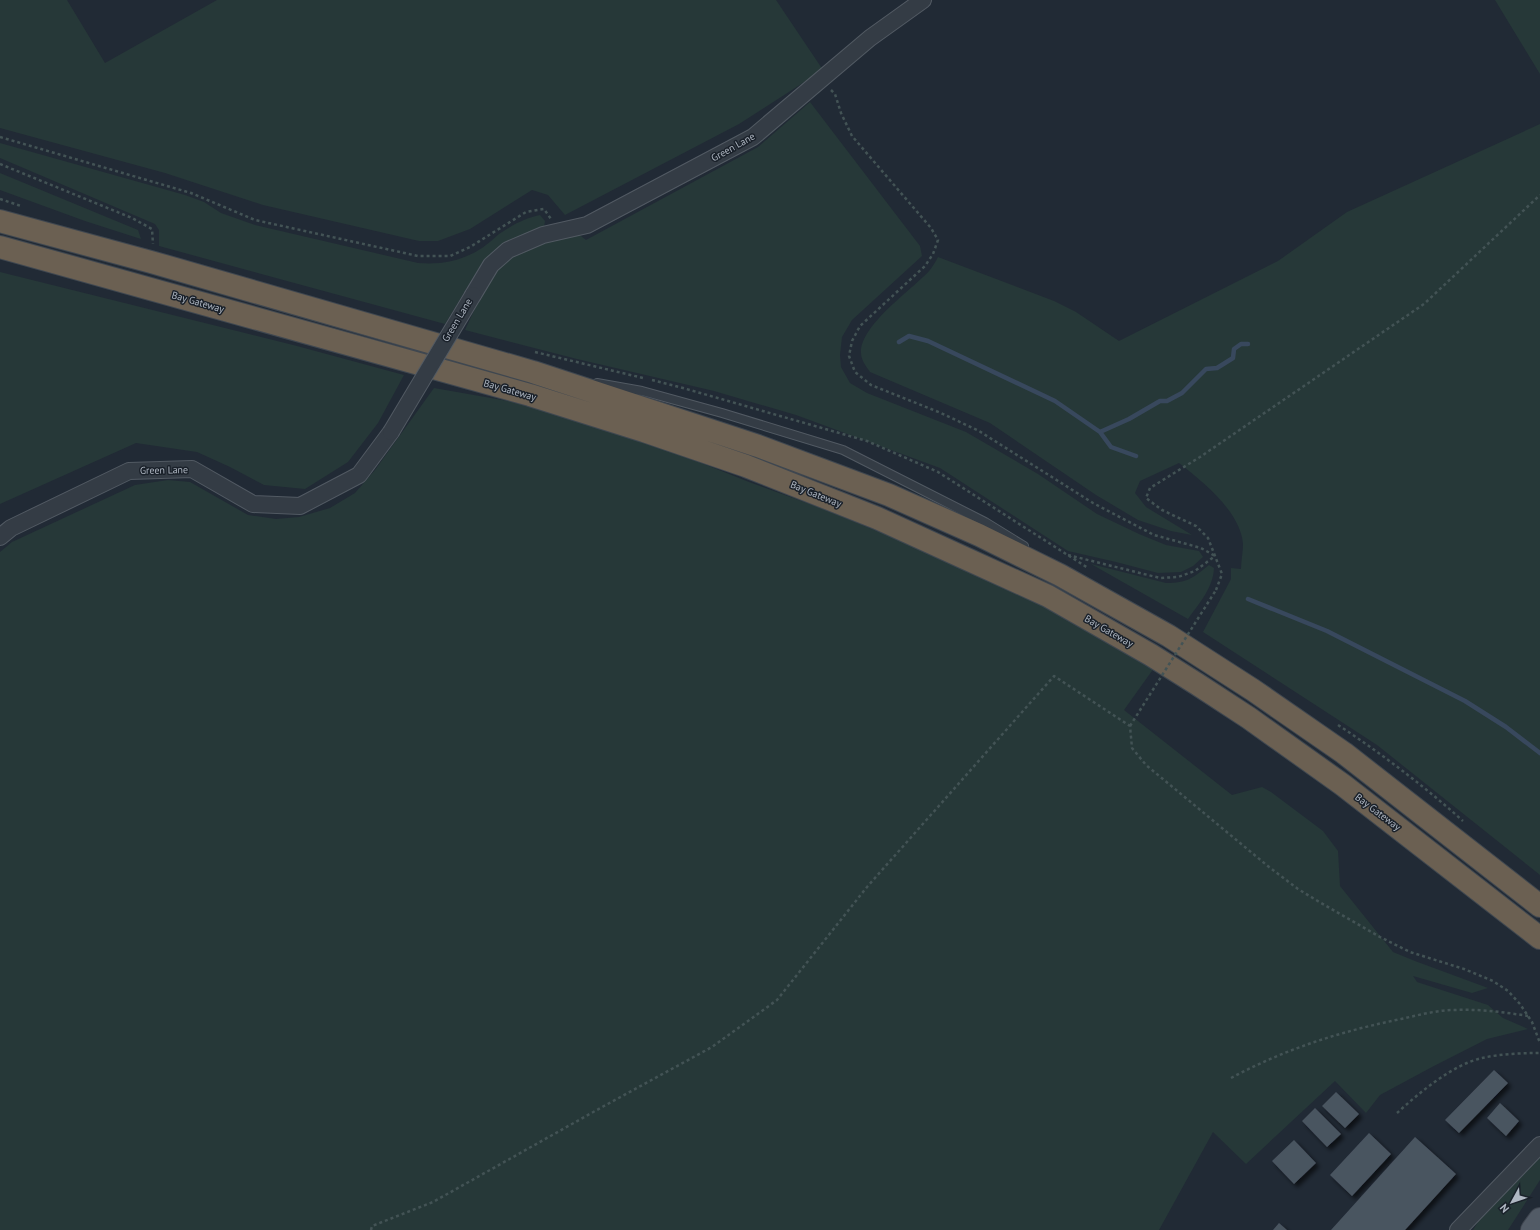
<svg xmlns="http://www.w3.org/2000/svg" width="1540" height="1230" font-family="'PT Sans',sans-serif">
  <style>
    .green { fill: #263838 }
    .lines { fill: none; stroke-linecap: round; stroke-linejoin: round }
    .stream { stroke: #38485d; stroke-width: 4.5 }
    .building { fill: #4a5460; filter: url(#shadow) }
    .lane-casing { stroke: #525a63; stroke-width: 10 }
    .street-casing { stroke: #525a63; stroke-width: 18 }
    .primary-casing { stroke: #3e454f; stroke-width: 24 }
    .highway-casing { stroke: #3f4750; stroke-width: 24 }
    .path { stroke: #435355; stroke-width: 2.5; stroke-dasharray: 3 3; stroke-linecap: butt }
    .lane { stroke: #343c45; stroke-width: 8 }
    .street { stroke: #343c45; stroke-width: 16 }
    .primary { stroke: #525b66; stroke-width: 22 }
    .highway { stroke: #6b6052; stroke-width: 22 }
    .street-bridge-casing { stroke: #525a63; stroke-width: 18; stroke-linecap: butt }
    .path-bridge { stroke: #435355; stroke-width: 2.5; stroke-dasharray: 3 3; stroke-linecap: butt }
    .street-bridge { stroke: #343c45; stroke-width: 16 }
    .labels { text-anchor: middle; dominant-baseline: central; stroke-width: 3; stroke-linejoin: round; paint-order: stroke }
    .street-label { font-size: 10px; fill: #afb7c2; stroke: #1a212a }
  </style>
  <defs>
    <filter id="shadow"><feDropShadow dx="3.5" dy="3.5" stdDeviation="2" flood-color="#0009"/></filter>
  </defs>
  <rect width="100%" height="100%" fill="#212a35"/>
  <!-- green -->
  <path class="green" d="M0 0H67L105 63 217 0H776L823 70 739 124 565 215 548 195 532 190 470 229 438 241H419L263 205 165 173 0 128Z
    M1495 0H1540V74Z
    M810 102 920 246 922 256 852 320 842 337 840 355 841 367 850 383 867 393 966 432 1038 474 1097 514 1139 534 1166 545 1199 551 1203 557 1193 566 1181 572 1158 573 1116 562 1068 551 940 468 796 415 714 391 577 359 465 330C475 310 491 269 510 256 528 244 556 239 577 233L586 240 758 147Z
    M1540 124V875L1377 745 1203 632 1231 579V568L1241 569C1241 561 1243 552 1243 544 1241 512 1202 481 1179 463L1140 481 1135 493 1146 507 1192 535 1171 531 1138 520 1096 495 990 423 870 372C866 366 861 360 861 353 860 325 912 290 930 270 933 266 936 261 938 257L1054 301 1076 312 1119 341 1278 261 1347 212Z
    M0 143 185 195 204 202 221 213 255 225 418 263C441 265 462 261 482 248 488 244 493 239 499 234 512 225 525 218 540 215L545 221 544 227 495 251 482 263 445 324 159 246V230L155 224 0 158Z
    M0 173 138 230 141 239 85 221 0 190Z
    M0 272 297 346 404 375 378 423 348 462 305 489 264 485 230 467 197 452 136 443 0 504Z
    M434 388 508 401 584 421 669 450 749 482 818 507 887 535 1072 619 1154 668 1124 710 1232 795 1262 787 1271 792 1323 831 1338 851 1340 886 1393 952 1415 961 1488 988 1472 993 1413 976 1417 982 1488 1005 1503 1018 1528 1029 1487 1039 1432 1067 1380 1095 1366 1113 1335 1081 1246 1164 1213 1132 1159 1230H0V552L12 542 135 485 168 480 190 482 248 515 276 519 299 517 330 508 355 493 375 470Z
    M1091 564 1166 583C1187 583 1193 578 1209 565L1214 568C1213 588 1200 602 1188 619Z
    M1540 1150V1180L1508 1230H1473L1478 1222 1474 1218Z"/>
  <g class="lines">
    <!-- stream -->
    <path class="stream" d="M899 342 909 336 928 341 1055 401 1100 432 1129 419 1160 401H1167L1182 393 1206 369 1217 368 1233 358 1234 349 1241 344H1248
      M1100 432 1111 447 1136 456
      M1248 599 1327 631 1465 701 1506 727 1540 753"/>
  </g>
  <!-- building -->
  <path class="building" d="M1494 1070 1508 1083 1459 1133 1445 1120Z
    M1336 1092 1359 1114 1345 1128 1322 1106Z
    M1500 1103 1519 1121 1506 1136 1487 1118Z
    M1315 1108 1341 1134 1327 1147 1302 1121Z
    M1369 1133 1391 1154 1352 1196 1330 1175Z
    M1415 1137 1456 1174 1405 1230H1331Z
    M1294 1140 1316 1163 1294 1184 1272 1161Z
    M1279 1223 1287 1230H1273Z"/>
  <g class="lines">
    <!-- lane casing -->
    <g class="lane-casing">
      <path id="lane" d="M597 383 642 391 722 413 843 450 985 522 1024 546"/>
    </g>
    <!-- street casing -->
    <g class="street-casing">
      <path id="street" d="M473 295 491 265 508 250 543 235 587 225 753 137 870 38 923 0
        M0 537 11 528 129 471 192 469 253 504 300 506 359 475 391 432
        M1458 1230 1540 1145"/>
    </g>
    <!-- primary casing -->
    <g class="primary-casing">
      <path id="primary" d="M1532 1230 1540 1219"/>
    </g>
    <!-- highway casing -->
    <g class="highway-casing">
      <path id="highway" d="M0 221 151 262 533 372 758 446 889 495 979 535 1060 575 1169 636 1253 690 1344 753 1540 906
        M0 247 530 395 644 431 746 466 877 518 969 560 1048 596 1151 655 1197 684 1249 718 1343 785 1540 938"/>
    </g>
    <!-- path -->
    <path class="path" d="M831 90 835 94 841 113 852 136 931 228 938 240 933 254 925 266 860 326 852 341 849 356 855 372 871 385 941 413 979 431 1093 503 1154 535 1201 548 1215 556
      M0 137 191 193 255 220 418 256H450L470 247 526 212 544 209 551 219
      M0 164 132 218 152 229 153 244
      M0 199 21 206
      M535 352 643 378
      M652 380 683 388 867 441 938 472 1088 568
      M1068 555 1160 578 1178 577 1195 571 1215 556
      M1216 590 1222 574 1208 538 1196 526 1162 510 1146 498 1150 488 1200 457 1424 304 1540 195
      M1338 725C1382 754 1424 786 1463 821
      M1231 1078C1285 1049 1342 1031 1401 1019 1419 1015 1437 1010 1455 1010 1480 1009 1504 1012 1528 1016
      M1397 1113C1419 1093 1452 1065 1482 1058 1500 1054 1521 1053 1540 1053
      M371 1230 372 1226 433 1202 604 1106 712 1047 777 1000 867 887 1054 676 1130 726 1132 748 1146 765 1269 867 1298 889 1321 903 1380 937 1410 952 1464 969 1493 981 1508 991 1520 1004 1532 1022 1540 1043"/>
    <!-- lane -->
    <use href="#lane" class="lane"/>
    <!-- street -->
    <use href="#street" class="street"/>
    <!-- primary -->
    <use href="#primary" class="primary"/>
    <!-- highway -->
    <use href="#highway" class="highway"/>
    <!-- street-bridge casing -->
    <g class="street-bridge-casing">
      <path id="street-bridge" d="M391 432 473 295"/>
    </g>
    <!-- path-bridge -->
    <path class="path-bridge" d="M1130 726 1216 590"/>
    <!-- street-bridge -->
    <use href="#street-bridge" class="street-bridge"/>
  </g>
  <g class="labels">
    <!-- street labels -->
    <g class="street-label">
      <text transform="translate(733 147) rotate(-29)">Green Lane</text>
      <text transform="translate(198 302) rotate(16)">Bay Gateway</text>
      <text transform="translate(457 320) rotate(-59)">Green Lane</text>
      <text transform="translate(510 390) rotate(16)">Bay Gateway</text>
      <text transform="translate(164 470) rotate(-1)">Green Lane</text>
      <text transform="translate(816 494) rotate(22)">Bay Gateway</text>
      <text transform="translate(1109 631) rotate(30)">Bay Gateway</text>
      <text transform="translate(1378 812) rotate(37)">Bay Gateway</text>
    </g>
  </g>
  <!-- north arrow -->
  <g transform="translate(1512 1202) rotate(230)" stroke="#1a212a" stroke-width="3" paint-order="stroke">
  <path d="M0-3L7 15L0 10L-7 15Z" fill="#afb7c2"/>
  <text y="-6" font-size="11" font-weight="bold" text-anchor="middle" fill="#afb7c2">N</text>
  </g>
</svg>
